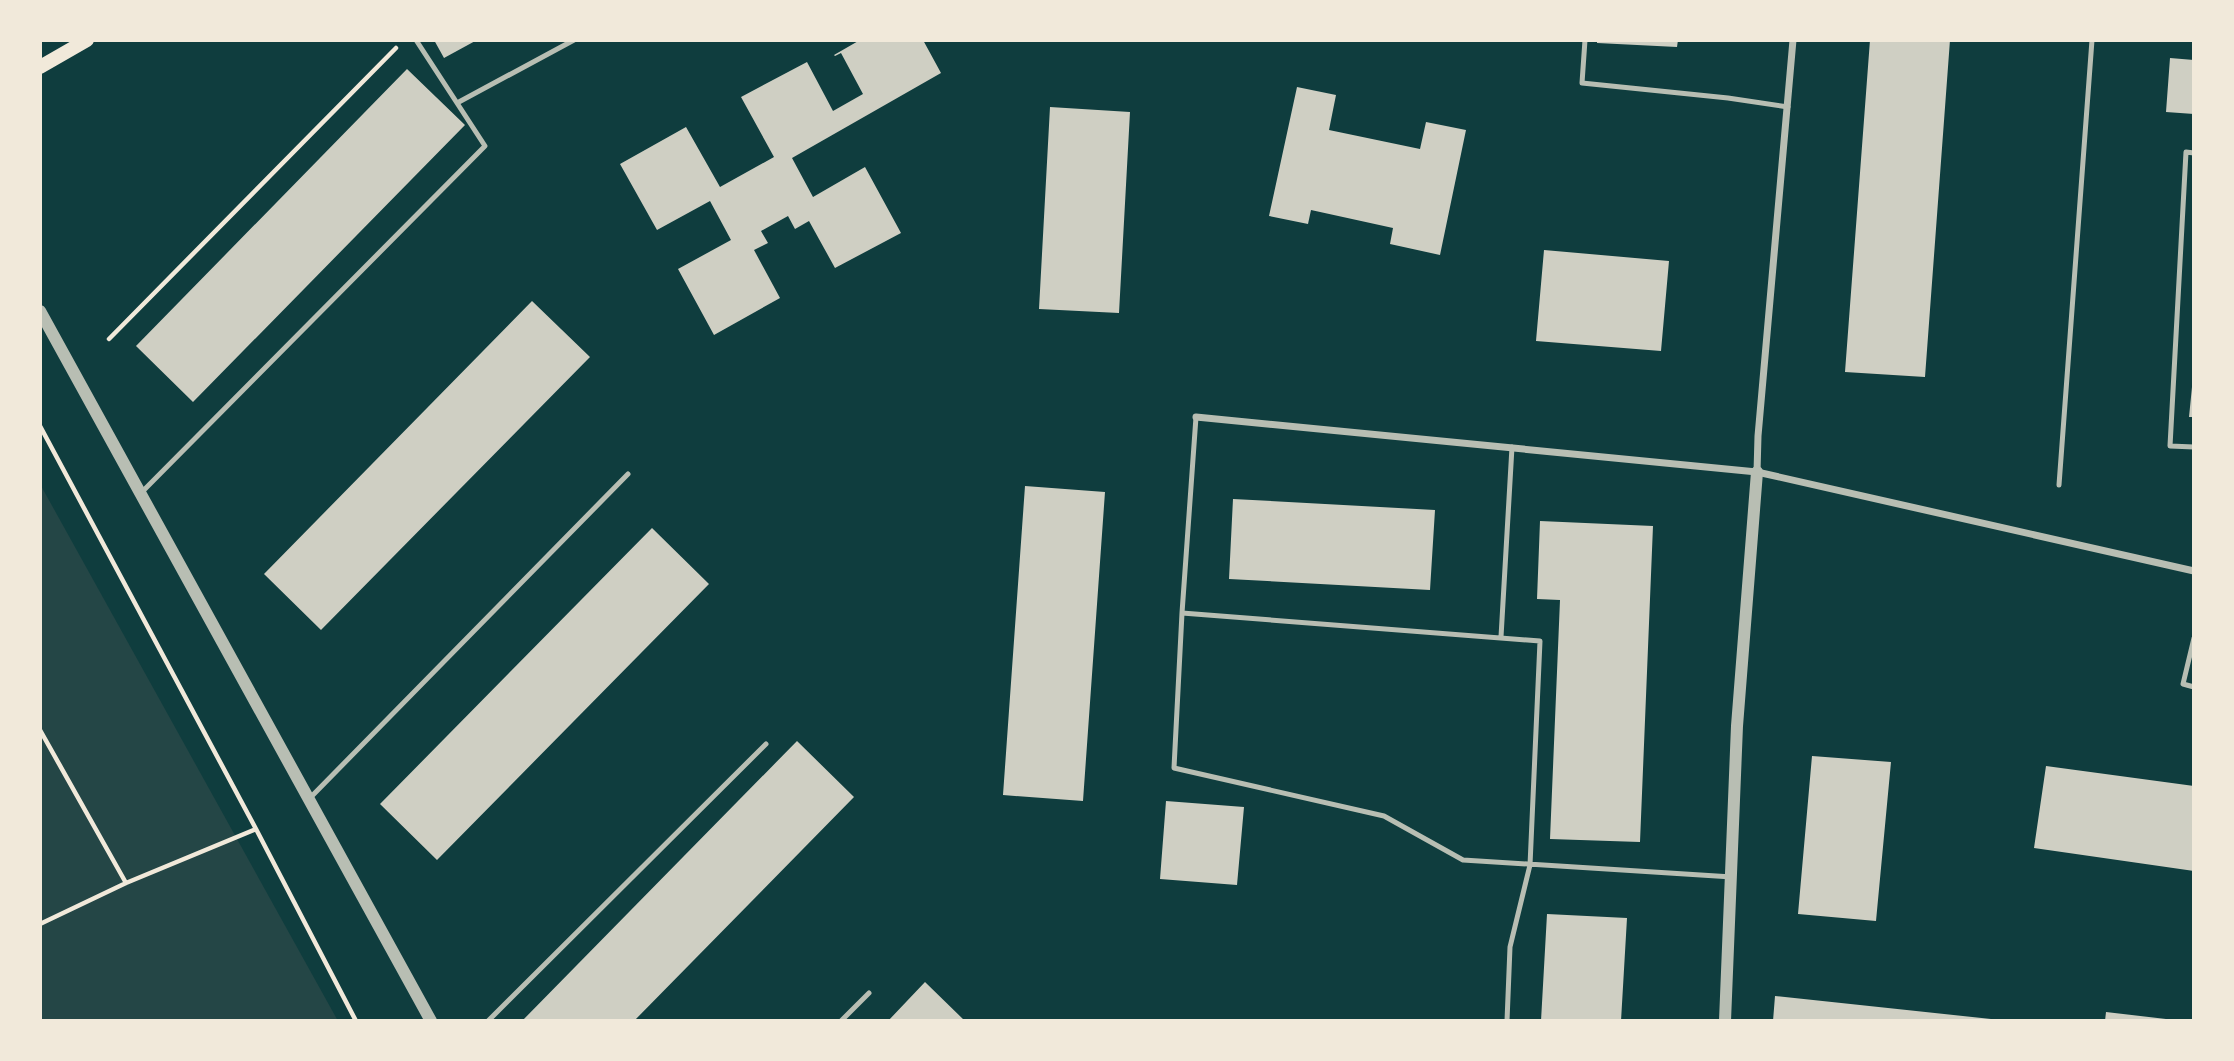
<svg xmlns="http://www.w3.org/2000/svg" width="2234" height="1061" font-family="Montserrat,sans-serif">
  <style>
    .green { fill: #244646 }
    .building { fill: #cfcfc3 }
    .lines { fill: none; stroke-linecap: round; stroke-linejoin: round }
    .path { stroke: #f1e9da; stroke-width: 4.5 }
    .service { stroke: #b8beb3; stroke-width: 5 }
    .minor { stroke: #b8beb3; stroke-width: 7 }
    .tertiary { stroke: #b8beb3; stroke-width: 12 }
    .secondary { stroke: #f1e9da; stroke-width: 14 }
  </style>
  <rect width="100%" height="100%" fill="#0f3d3e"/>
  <!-- green -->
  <path class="green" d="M40 484 338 1021H40Z"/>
  <!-- building -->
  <path class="building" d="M434 40H477L444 58Z
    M860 40H923L941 73 792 158 813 197 865 167 901 233 835 268 809 221 795 229 788 216 761 231 768 243 754 250 780 298 714 335 678 269 731 240 710 201 657 230 620 164 686 127 720 187 774 157 741 97 807 62 833 111 863 94 841 53 835 56 834 55Z
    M1597 40H1678L1677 47 1597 43Z
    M1870 40H1950L1925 377 1845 372Z
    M2170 58 2194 60V114L2166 112Z
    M407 69 465 125 193 402 136 346Z
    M1297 87 1336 95 1329 130 1420 149 1426 122 1466 130 1440 255 1390 244 1393 228 1311 210 1308 224 1269 216Z
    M1050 107 1130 112 1119 313 1039 309Z
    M1544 250 1669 261 1661 351 1536 341Z
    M532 301 590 357 321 630 264 574Z
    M2192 387H2194V417H2189Z
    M1025 486 1105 492 1083 801 1003 795Z
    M1233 499 1435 510 1430 590 1229 579Z
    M1540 521 1653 526 1640 842 1550 839 1560 600 1537 599Z
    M652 528 709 584 437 860 380 804Z
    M797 741 854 797 634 1021H522Z
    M1812 756 1891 762 1876 921 1798 914Z
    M2046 766 2194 786V871L2034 848Z
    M1166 801 1244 807 1237 885 1160 879Z
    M1547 914 1627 918 1621 1021H1541Z
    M925 982 965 1021H888Z
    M1775 996 1991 1019V1021H1773Z
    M2106 1012 2166 1019 2165 1021H2105Z"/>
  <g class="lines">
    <!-- path -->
    <path class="path" d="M109 339 396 48
      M40 426 256 829 356 1021
      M40 730 126 883
      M40 924 126 883 256 829"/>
    <!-- service -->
    <path class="service" d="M416 40 457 103 574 40
      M1585 40 1582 83 1728 98 1788 107
      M2194 153 2186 152 2170 446 2194 447
      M1196 417 1182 613 1540 641 1530 865 1510 947 1507 1021
      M2059 485 2092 40
      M141 493 485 146 457 103
      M1182 613 1174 768 1384 816 1463 860 1732 877
      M1501 637 1512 447
      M2194 638 2183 684 2194 687
      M309 799 628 474
      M488 1021 766 744
      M841 1021 869 993"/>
    <!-- minor -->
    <path class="minor" d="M1196 417 1757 472 2194 571
      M1757 472 1758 436 1793 40"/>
    <!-- tertiary -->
    <path class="tertiary" d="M40 311 431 1021
      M1725 1021 1737 726 1757 472"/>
    <!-- secondary -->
    <path class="secondary" d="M40 67 87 40"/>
  </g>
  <!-- border -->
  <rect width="2234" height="1061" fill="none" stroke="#f1e9da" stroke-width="84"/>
</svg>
